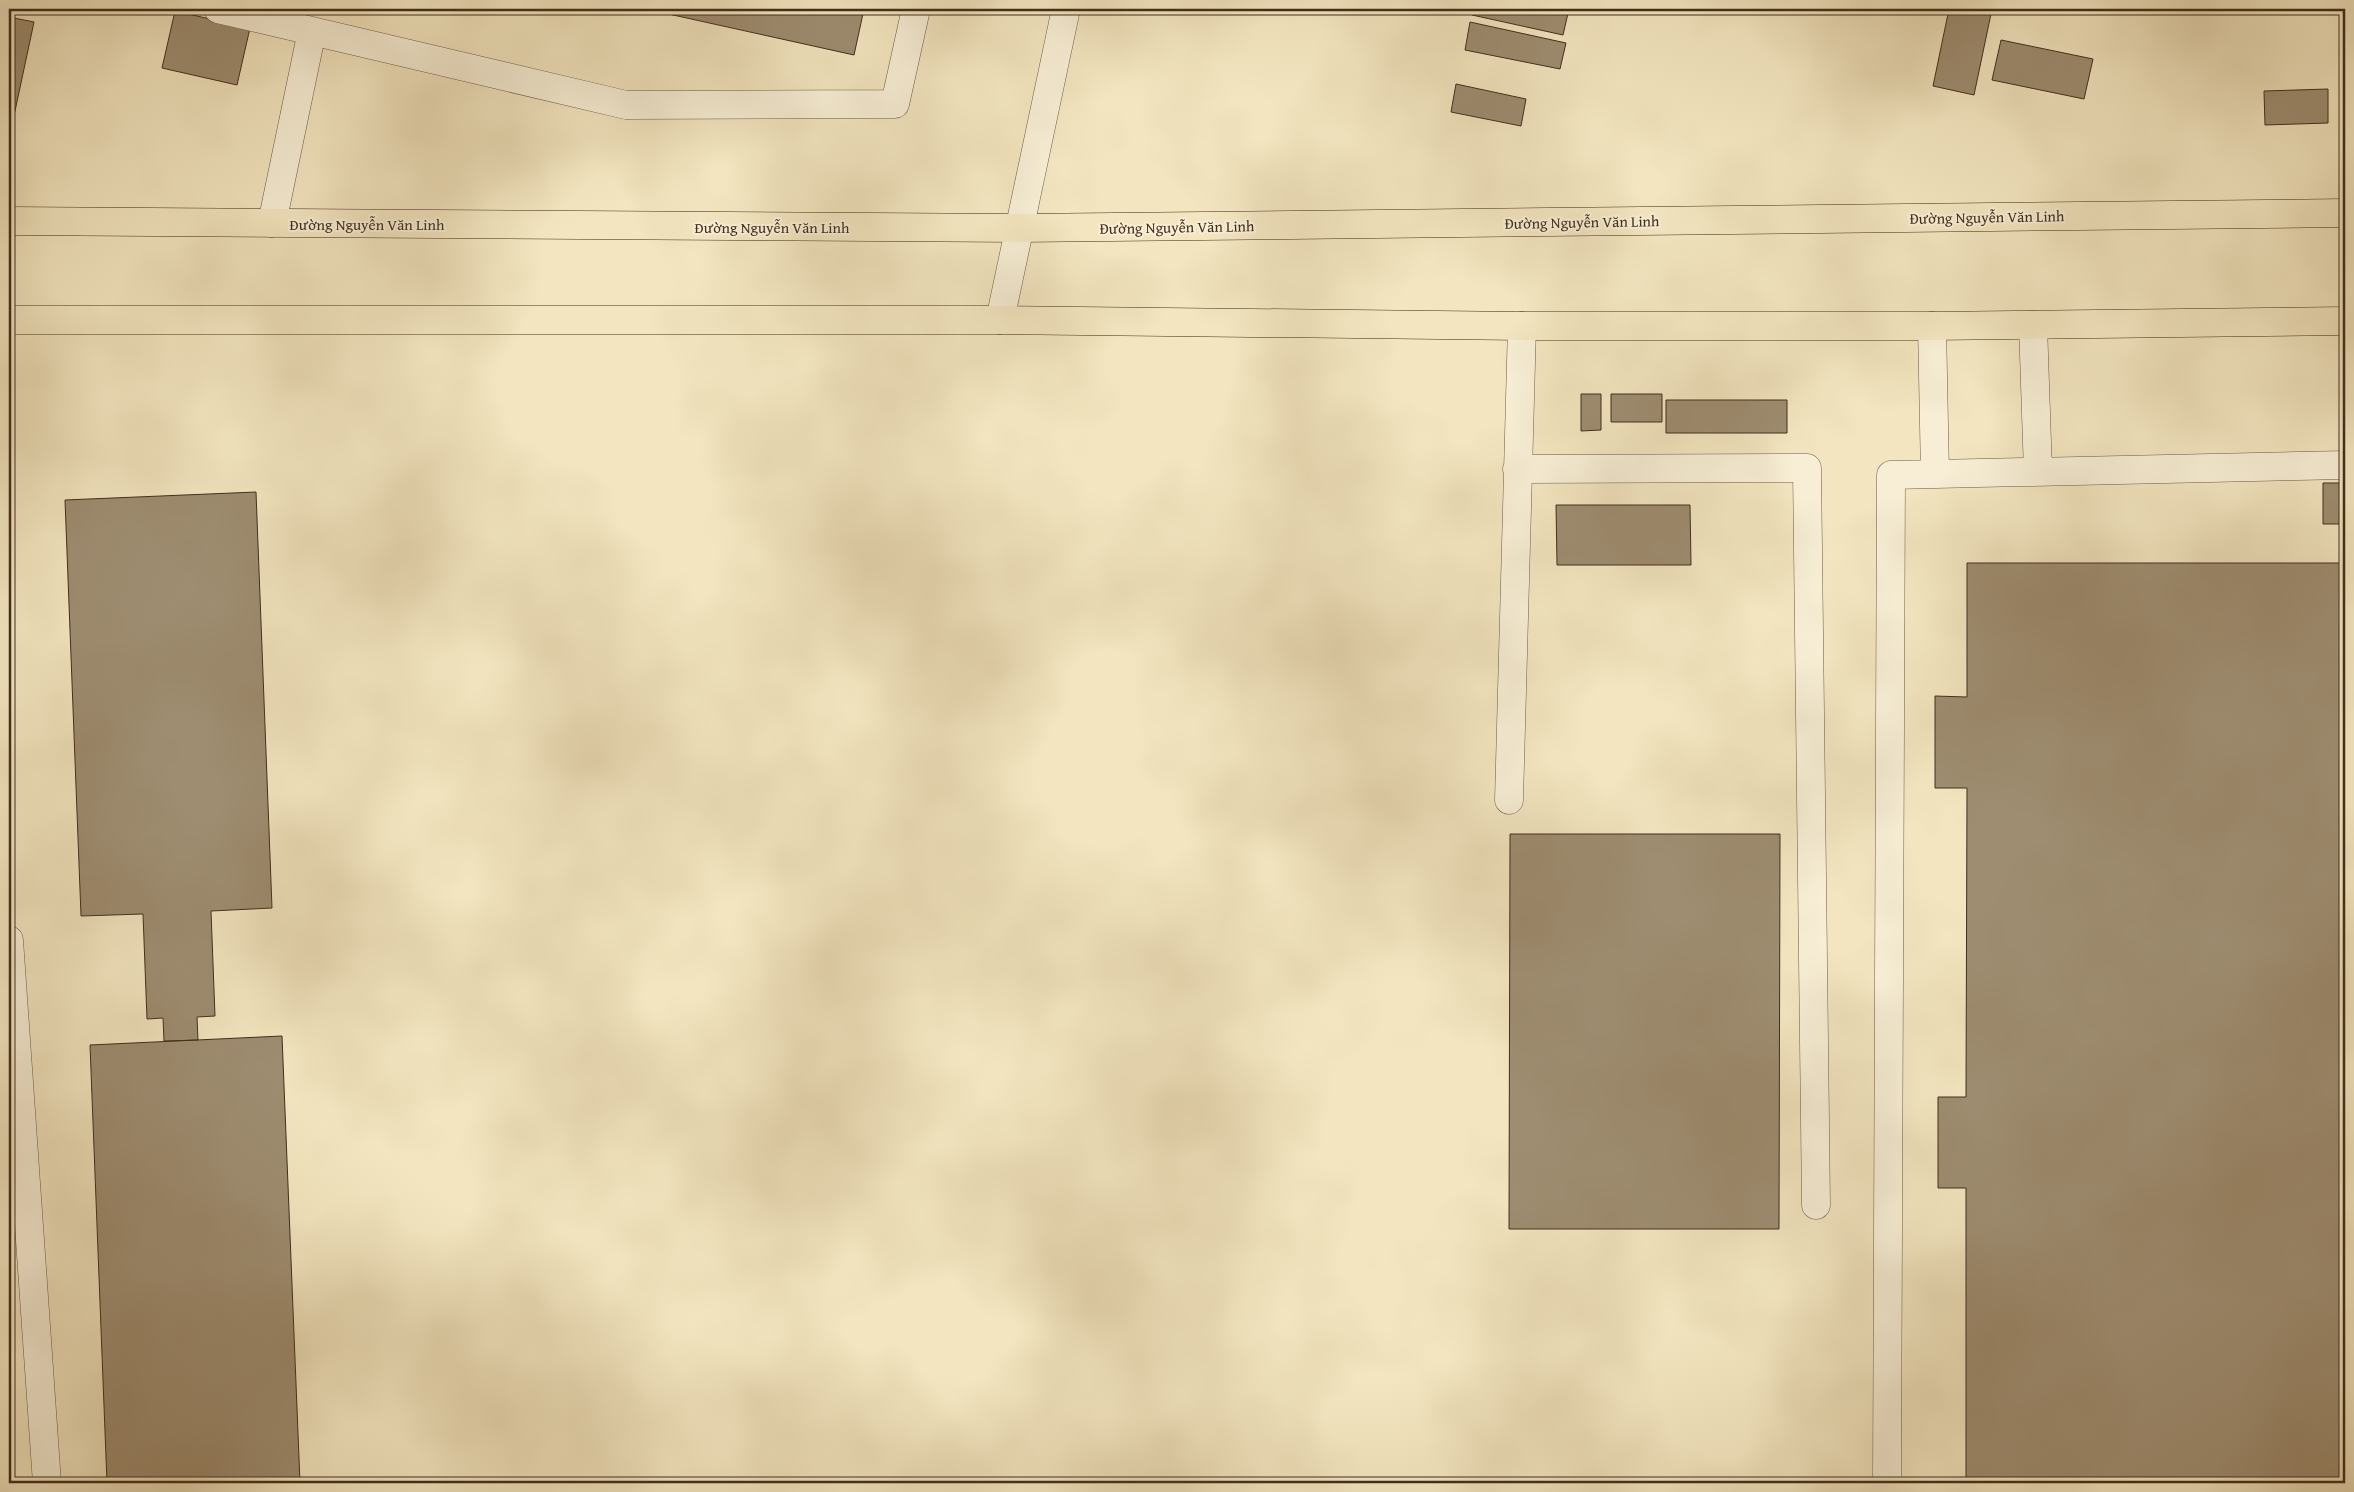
<svg xmlns="http://www.w3.org/2000/svg" width="2354" height="1492" font-family="'Gentium Book Plus',serif">
  <style>
    .building { fill: #9e8d71; stroke: #422e1c }
    .lines { fill: none; stroke-linecap: round; stroke-linejoin: round }
    .minor-casing { stroke: #6e5c45; stroke-width: 29 }
    .major-casing { stroke: #422e1c; stroke-width: 29 }
    .minor { stroke: #f7eed5; stroke-width: 28 }
    .major { stroke: #f2e5bf; stroke-width: 28 }
    .labels { text-anchor: middle; dominant-baseline: central; stroke-width: 4; stroke-linejoin: round; paint-order: stroke }
    .street-label { font-size: 15px; fill: #422e1c; stroke: #f7eed5 }
  </style>
  <rect width="100%" height="100%" fill="#f2e5bf"/>
  <filter id="stains"><feTurbulence type="fractalNoise" baseFrequency=".004" numOctaves="4"/><feColorMatrix values="0 0 0 0 .2 0 0 0 0 .09 0 0 0 0 .02 0 0 0 .5 -.17"/></filter>
  <radialGradient id="worn" r=".72"><stop offset=".6" stop-color="#630" stop-opacity="0"/><stop offset="1" stop-color="#630" stop-opacity=".3"/></radialGradient>
  <!-- building -->
  <path class="building" d="M646 9H864L854 55Z
    M1473 9H1569L1563 35 1472 15Z
    M1949 9H1992L1974 95 1933 86Z
    M175 11 250 28 237 85 162 68Z
    M9 17 34 22 12 125 9 124Z
    M1470 22 1566 43 1560 69 1465 50Z
    M2001 40 2093 59 2084 99 1992 80Z
    M1456 84 1526 99 1521 126 1451 112Z
    M2328 89V123L2265 125 2264 91Z
    M1581 394H1601V430L1581 431Z
    M1611 394H1662V422H1611Z
    M1666 400H1787V433H1666Z
    M2323 483H2345V524H2323Z
    M256 492 272 908 211 911 215 1016 197 1017 198 1040 164 1041 163 1018 147 1019 143 914 81 916 65 500Z
    M1556 505H1690L1691 565H1557Z
    M1967 563H2345V1483H1966V1188H1938V1097H1966L1967 788H1935V696L1967 697Z
    M1510 834H1780L1779 1229H1509Z
    M282 1036 300 1483H107L90 1045Z"/>
  <g class="lines">
    <!-- minor casing -->
    <g class="minor-casing">
      <path id="minor" d="M218 9 626 105 895 104 916 9
        M272 223 312 31
        M1000 320 1066 9
        M2033 325 2038 472
        M1932 326 1935 474
        M1517 469 1807 468 1816 1205
        M1509 800 1522 326
        M9 940 47 1483
        M1887 1483 1891 475 2345 465"/>
    </g>
    <!-- major casing -->
    <g class="major-casing">
      <path id="major" d="M9 221 1020 228 2345 213
        M9 320H1000L1522 326H1932L2345 321"/>
    </g>
    <!-- minor -->
    <use href="#minor" class="minor"/>
    <!-- major -->
    <use href="#major" class="major"/>
  </g>
  <g class="labels">
    <!-- street labels -->
    <g class="street-label">
      <text transform="translate(1987 217) rotate(-1)">Đường Nguyễn Văn Linh</text>
      <text transform="translate(1582 222) rotate(-1)">Đường Nguyễn Văn Linh</text>
      <text x="367" y="224">Đường Nguyễn Văn Linh</text>
      <text x="772" y="227">Đường Nguyễn Văn Linh</text>
      <text transform="translate(1177 227) rotate(-1)">Đường Nguyễn Văn Linh</text>
    </g>
  </g>
  <!-- margin -->
  <rect width="2354" height="1492" fill="none" stroke="#f2e5bf" stroke-width="30"/>
  <rect x="10" y="10" width="2334" height="1472" fill="none" stroke="#422e1c" stroke-width="2.5"/>
  <rect x="15" y="15" width="2324" height="1462" fill="none" stroke="#422e1c"/>
  <rect width="100%" height="100%" filter="url(#stains)"/>
  <rect width="100%" height="100%" fill="url(#worn)"/>
</svg>
